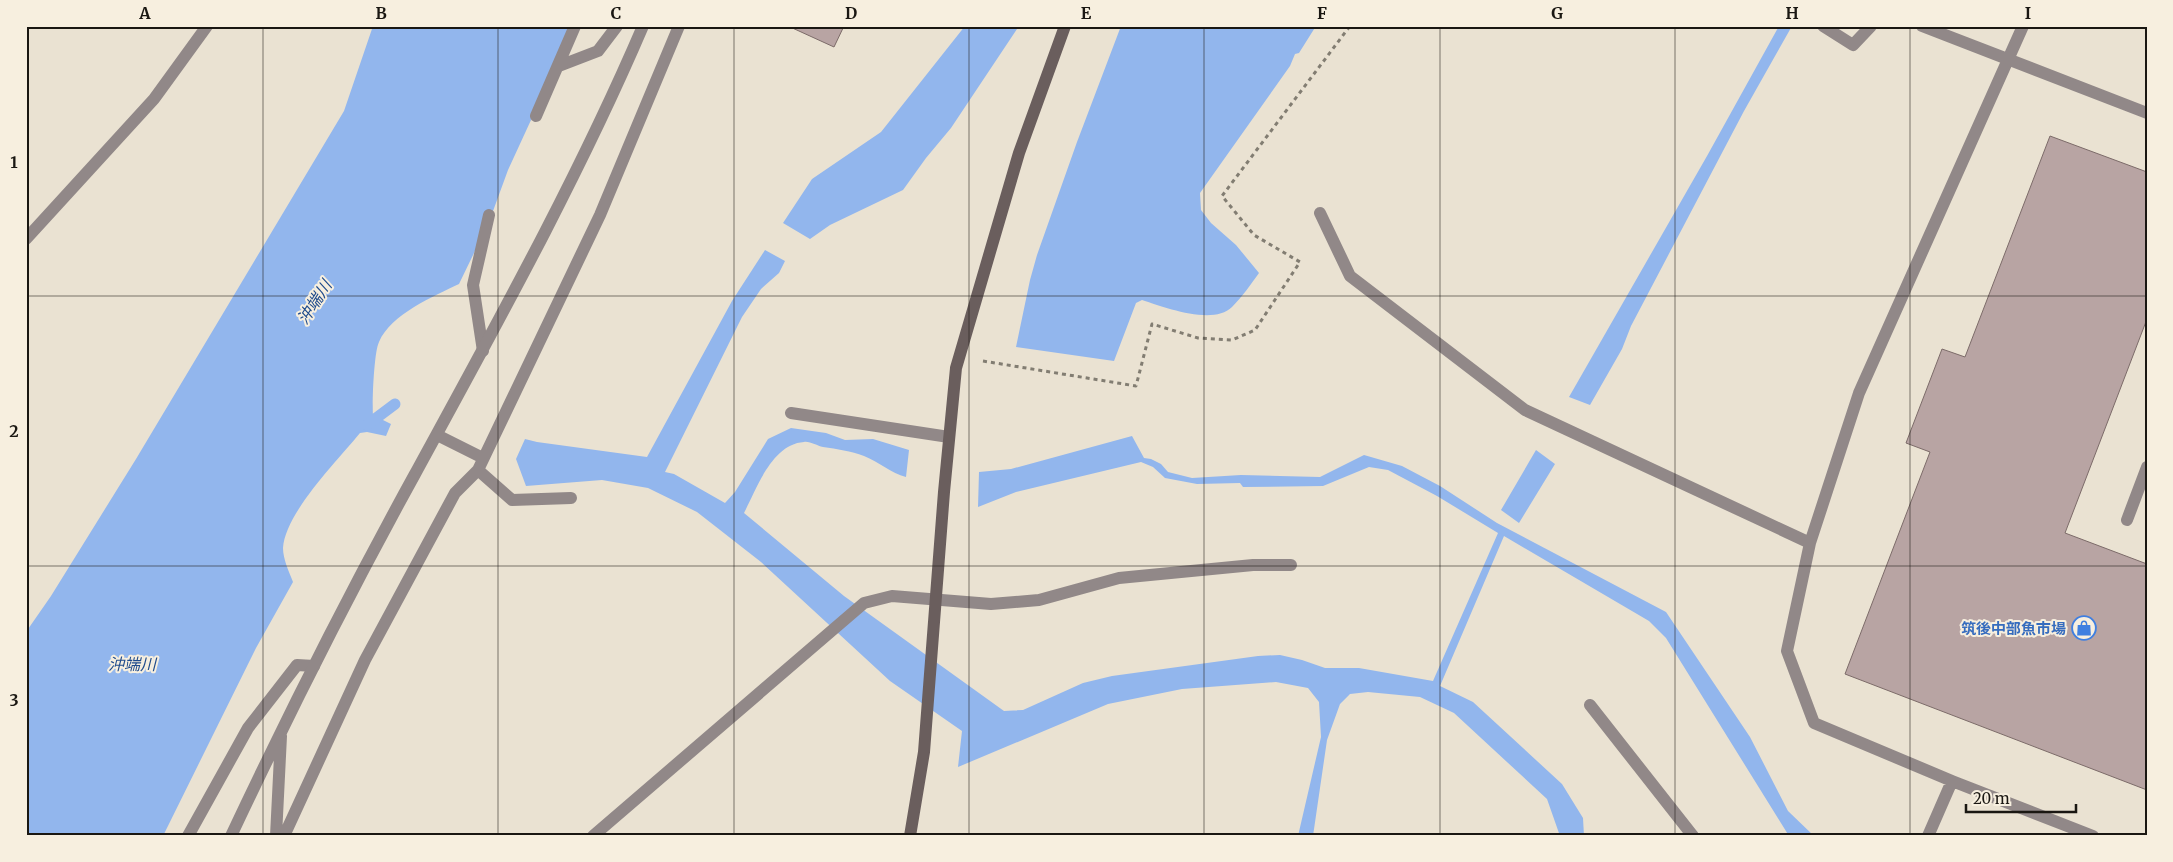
<svg xmlns="http://www.w3.org/2000/svg" width="2173" height="862" font-family="Merriweather,'Noto Sans JP',serif">
  <style>
    .water { fill: #92b6ed }
    .lines { fill: none; stroke-linecap: round; stroke-linejoin: round }
    .stream { stroke: #92b6ed; stroke-width: 11 }
    .building { fill: #b8a4a3; stroke: #7c6b69 }
    .path { stroke: #827d72; stroke-width: 3; stroke-dasharray: 4 4; stroke-linecap: butt }
    .lane { stroke: #918888; stroke-width: 12 }
    .street { stroke: #918888; stroke-width: 12 }
    .secondary { stroke: #6a5e5d; stroke-width: 12 }
    .grid { fill: none; stroke: #1a1712; stroke-width: 1; stroke-opacity: 0.55 }
    .labels { text-anchor: middle; dominant-baseline: central; stroke-width: 4; stroke-linejoin: round; paint-order: stroke }
    .shop-label { font-size: 15px; font-weight: bold; fill: #366cbe; stroke: #f7efdf; text-anchor: end }
    .water-label { font-size: 16px; font-style: italic; fill: #1f4b8c; stroke: #f7efdf }
    .neatline { fill: none; stroke: #1a1712; stroke-width: 2 }
    .grid-label { font-size: 16px; text-anchor: middle; font-weight: bold; fill: #1a1712 }
  </style>
  <rect width="100%" height="100%" fill="#eae2d2"/>
  <!-- water -->
  <path class="water" d="M373 26H571L560 57 508 170 489 222 459 284C434 296 391 314 379 342 374 352 372 402 373 415L391 424 386 436 367 432 360 433C338 460 285 513 283 548 283 559 289 572 293 582L256 648 163 836H26V632L51 596 136 459 344 111Z
    M965 26H1019L951 128 926 158 903 190 830 225 810 239 783 223 812 179 881 132Z
    M1121 26H1316L1299 53 1295 54 1290 66 1200 193 1201 210 1211 223 1236 245 1259 273C1251 284 1242 297 1232 307 1213 326 1164 307 1142 300L1136 303 1114 361 1016 347 1030 280 1037 255 1077 142Z
    M1779 26H1792L1744 111 1631 326 1622 349 1590 405 1569 397 1707 156Z
    M765 250 785 261 779 273 761 289 742 317 665 472 674 474 725 503 735 492 768 439 791 428 826 433 845 440 873 439 909 450 906 477C891 473 879 462 864 456 851 451 837 449 823 447 817 446 810 441 804 442 772 444 757 488 744 513L844 596 1004 711 1023 710 1083 683 1112 676 1258 656 1280 655 1302 660 1325 668H1359L1433 681 1498 533 1437 496 1388 470 1369 467 1323 486 1243 487 1240 483 1197 484 1165 478 1153 467 1141 462 1016 492 978 507 979 472 1011 469 1132 436 1144 458 1151 459 1161 464 1168 472 1192 478 1241 475 1320 477 1364 455 1402 466 1440 486 1497 523 1666 612 1750 737 1788 811 1814 836H1789L1666 638 1649 621 1504 536 1440 686 1473 702 1562 784 1583 818 1584 836H1560L1547 799 1454 713 1420 697 1368 692 1350 694 1340 704 1327 740 1313 836H1298L1321 737 1319 702 1308 688 1276 682 1182 689 1108 704 958 767 962 731 890 681 761 562 697 512 648 488 602 480 526 486 516 459 525 439 537 442 647 457 732 301Z
    M1536 450 1555 464 1519 523 1501 510Z"/>
  <g class="lines">
    <!-- stream -->
    <path class="stream" d="M367 425 395 404"/>
  </g>
  <!-- building -->
  <path class="building" d="M788 26H844L834 47Z
    M2050 136 2147 172V319L2065 533 2147 564V790L1845 674 1930 452 1906 443 1942 349 1965 357Z"/>
  <g class="lines">
    <!-- path -->
    <path class="path" d="M983 361 1136 386 1152 324 1198 338 1232 340 1255 330 1300 262 1254 235 1222 196 1350 26"/>
    <!-- lane -->
    <path class="lane" d="M1823 26 1853 45 1871 26
      M1922 26 2147 113
      M2023 26 1859 393 1810 543 1787 651 1814 723 1952 781 2093 836
      M559 66 598 51 617 26
      M536 116 575 26
      M1320 213 1350 276 1525 410 1810 543
      M483 351 473 285 489 215
      M2127 520 2147 467
      M188 836 248 728 297 665 314 666
      M1928 836 1952 781"/>
    <!-- street -->
    <path class="street" d="M26 239 154 99 207 26
      M791 413 949 437
      M437 435 483 458
      M478 470 512 500 571 498
      M1590 705 1693 836
      M231 836C289 713 350 592 415 474 495 327 577 180 643 26
      M276 836 281 736
      M284 836 365 660 455 493 478 470 600 215 679 26
      M593 836 864 603 892 596 991 604 1039 600 1119 578 1253 565H1291"/>
    <!-- secondary -->
    <path class="secondary" d="M910 836 924 752 944 492 956 368 1019 153 1065 26"/>
  </g>
  <!-- grid -->
  <path class="grid" d="M263 26V836M498 26V836M734 26V836M969 26V836M1204 26V836M1440 26V836M1675 26V836M1910 26V836M26 296H2147M26 566H2147"/>
  <!-- icons -->
  <defs>
    <g id="shop-ring" transform="scale(1.25)"><circle r="9.5" fill="#f7efdf" stroke="#3f7fe0" stroke-width="1.5"/><path d="M-5-2.5h2.3a2.7 3.5 0 0 1 5.4 0H5L5.5 6h-11ZM-1.5-2.5h3a1.5 2.3 0 0 0-3 0Z" fill="#3f7fe0"/></g>
  </defs>
  <g fill-rule="evenodd">
    <use href="#shop-ring" x="2084" y="628"/>
  </g>
  <g class="labels">
    <!-- shop labels -->
    <g class="shop-label">
      <text x="2066" y="628">筑後中部魚市場</text>
    </g>
    <!-- water labels -->
    <g class="water-label">
      <text transform="translate(314 302) rotate(-57)">沖端川</text>
      <text x="132" y="664">沖端川</text>
    </g>
  </g>
  <!-- border -->
  <rect width="2173" height="862" fill="none" stroke="#f7efdf" stroke-width="55"/>
  <!-- scale -->
  <path d="M1966 804v8h110v-8" fill="none" stroke="#1a1712" stroke-width="2.5"/>
  <text x="1973" y="804" font-size="15" fill="#1a1712" stroke="#f7efdf" stroke-width="4" paint-order="stroke">20 m</text>
  <rect x="28" y="28" width="2118" height="806" class="neatline"/>
  <g class="grid-label">
    <text x="145" y="19">A</text>
    <text x="381" y="19">B</text>
    <text x="616" y="19">C</text>
    <text x="851" y="19">D</text>
    <text x="1086" y="19">E</text>
    <text x="1322" y="19">F</text>
    <text x="1557" y="19">G</text>
    <text x="1792" y="19">H</text>
    <text x="2028" y="19">I</text>
    <text x="14" y="168">1</text>
    <text x="14" y="437">2</text>
    <text x="14" y="706">3</text>
  </g>
</svg>
